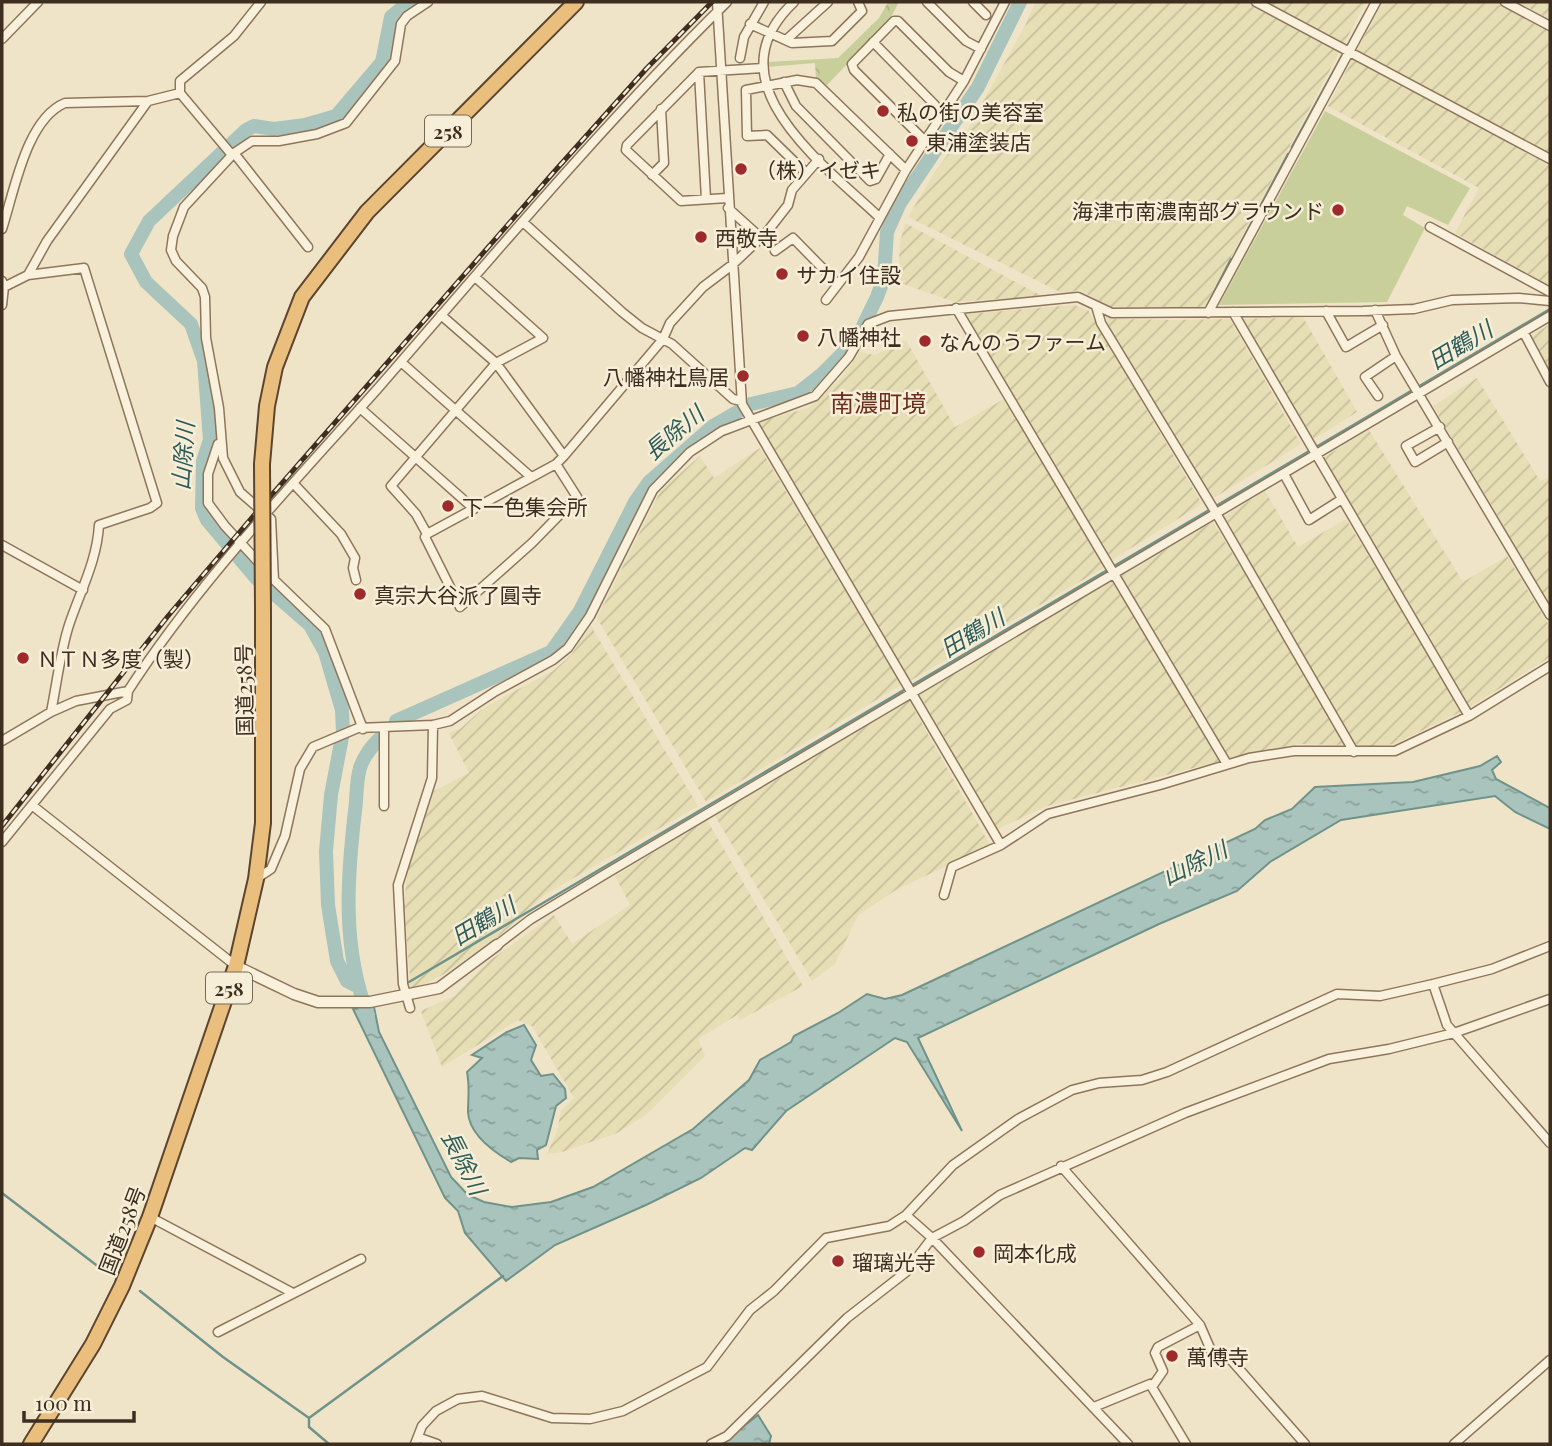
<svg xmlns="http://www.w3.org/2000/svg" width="1552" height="1446" font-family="'Playfair Display','Noto Sans JP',serif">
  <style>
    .farmland { fill: url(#farmland-furrows) }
    .park { fill: url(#park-crowns) }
    .garden { fill: #c9cf9b }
    .water { fill: url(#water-ripples); stroke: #6f938a; stroke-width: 2 }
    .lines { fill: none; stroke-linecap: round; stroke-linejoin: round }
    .stream { stroke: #6f938a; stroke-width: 2.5 }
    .river { stroke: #a9c4bc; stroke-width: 14 }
    .minor-casing { stroke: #8d765c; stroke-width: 11 }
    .tertiary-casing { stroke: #8d765c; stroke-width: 13 }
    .trunk-casing { stroke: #5b4430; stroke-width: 18 }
    .minor { stroke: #faf1dc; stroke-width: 8 }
    .tertiary { stroke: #faf1dc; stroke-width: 10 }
    .trunk { stroke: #eabe7c; stroke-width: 14 }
    .rail-casing { stroke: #3d2e20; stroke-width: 5 }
    .rail { stroke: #f7eed8; stroke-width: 2.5; stroke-dasharray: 8; stroke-linecap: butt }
    .trunk-bridge-casing { stroke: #5b4430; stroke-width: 18; stroke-linecap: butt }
    .trunk-bridge { stroke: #eabe7c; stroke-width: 14 }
    .poi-dot { fill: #9e2a2b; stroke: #f7eed8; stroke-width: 2.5 }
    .labels { text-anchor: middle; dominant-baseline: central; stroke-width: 5; stroke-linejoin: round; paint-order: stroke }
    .shield { fill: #f7eed8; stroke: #756857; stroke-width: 2 }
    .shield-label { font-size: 19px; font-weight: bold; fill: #3d2e20 }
    .poi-label { font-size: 21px; fill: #3d2e20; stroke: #f7eed8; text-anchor: start }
    .street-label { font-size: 21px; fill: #3d2e20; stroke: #f7eed8 }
    .water-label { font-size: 23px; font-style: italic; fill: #2f5d5a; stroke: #f7eed8 }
    .quarter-label { font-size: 24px; fill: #6b2e1e; stroke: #f7eed8 }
  </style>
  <defs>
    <pattern id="farmland-furrows" width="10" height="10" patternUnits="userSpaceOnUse" patternTransform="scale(1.75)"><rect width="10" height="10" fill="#e6deb5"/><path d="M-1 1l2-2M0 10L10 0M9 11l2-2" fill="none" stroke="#c6bf9b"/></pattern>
    <pattern id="park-crowns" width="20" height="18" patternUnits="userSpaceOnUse" patternTransform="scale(1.75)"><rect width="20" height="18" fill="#c9cf9b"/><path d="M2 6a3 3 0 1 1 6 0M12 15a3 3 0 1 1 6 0" fill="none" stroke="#aeb285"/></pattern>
    <pattern id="water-ripples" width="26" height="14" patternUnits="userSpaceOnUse" patternTransform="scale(1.75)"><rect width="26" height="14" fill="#a9c4bc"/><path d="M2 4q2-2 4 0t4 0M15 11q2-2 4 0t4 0" fill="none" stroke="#8ba098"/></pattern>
  </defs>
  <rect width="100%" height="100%" fill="#f0e4c8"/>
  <!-- farmland -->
  <path class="farmland" d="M1035 2H1366L1204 308H1113L1079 290 1064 294 908 217 936 170 969 127 1025 26Z
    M1382 2H1494L1550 31V286L1455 233 1479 188 1328 106Z
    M1518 2H1550V19Z
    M905 223 1042 296 954 302 898 282 900 243Z
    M1074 305 1088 310 1202 504 1112 560 966 314Z
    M1105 315 1116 319 1174 320 1230 319 1301 444 1212 499 1113 336Z
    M1303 317 1357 412 1314 439 1241 319Z
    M1550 324V371L1531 336Z
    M906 340 955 427 1004 399 1105 567 910 681 758 422 808 408 842 377 860 352 874 355Z
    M1477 378 1540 481 1550 476V605L1433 406Z
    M1369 430 1463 582 1507 556 1550 627V657L1470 707 1324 457Z
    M760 448 901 685 706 802 597 618 661 490 700 456 714 478Z
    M1265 491 1298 547 1346 519 1463 711 1394 744 1357 748 1222 518Z
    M1213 522 1350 745 1299 744 1229 758 1121 576Z
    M1113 580 1220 761 1047 806 998 829 919 694Z
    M591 626 698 806 546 894 499 936 444 974 411 991 404 907 407 874 434 791 469 773 449 733 460 729 481 710 507 695 553 671 571 655Z
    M909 700 990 845 896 890 858 915 835 964 812 981 715 816Z
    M707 820 803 986 740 1020 737 1015 698 1039 705 1056 646 1115 617 1133 562 1152 547 1154 557 1131 561 1111 574 1098 532 1026 518 1020 442 1067 421 1011 454 996 489 961 554 915 572 944 630 905 615 876Z"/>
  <!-- park -->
  <path class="park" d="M888 2H899L889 21 827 85 816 79 815 63 767 67V62L838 58 879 18Z"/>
  <!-- garden -->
  <path class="garden" d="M1325 111 1470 188 1448 225 1407 206 1403 215 1425 228 1387 302 1219 305Z"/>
  <!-- water -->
  <path class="water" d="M1497 756 1501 762 1492 770 1496 779 1550 808V829L1515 812 1495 796 1341 820 1270 862 1237 891 1159 924 918 1038 962 1131 907 1042 895 1038 786 1111 752 1150 745 1148 701 1178 646 1205 555 1245 506 1281 465 1233 458 1211 445 1198 353 1009 374 1007 379 1032 451 1177 468 1195 484 1202 512 1207 551 1202 593 1187 693 1129 749 1080 760 1060 791 1042 794 1036 838 1013 867 994 885 999 902 995 1255 829 1265 820 1292 809 1315 787 1413 782 1480 766Z
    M524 1025 536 1045 531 1060 541 1076 553 1074 565 1089 566 1098 556 1106 546 1145 537 1150 538 1159 519 1158 511 1162C494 1152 469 1134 468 1112 468 1098 470 1087 467 1072L482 1058 472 1055 507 1032Z
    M758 1415 771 1436 769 1444H721Z"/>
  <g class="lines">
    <!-- stream -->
    <path class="stream" d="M1348 45 1368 8
      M1292 147 1344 52
      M1236 252 1288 154
      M1207 306 1231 259
      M409 982 1550 309
      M2 1193 108 1274
      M140 1291 223 1357 309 1418 503 1276
      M309 1419V1427L329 1444"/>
    <!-- river -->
    <path class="river" d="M396 721 551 652 580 611 635 502 649 482 713 426 751 404 798 393 822 374 844 352 861 330 877 297 884 278 887 232 900 203 978 87 1020 2
      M359 987 347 981 337 961 328 905 326 851 331 795 343 732 342 710 325 652 310 625 256 578 207 520 202 508 203 461 210 440 204 361 191 324 146 282 131 254 149 221 246 130 254 126 274 129 305 125 336 116 382 62 391 17 409 2
      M368 1015C342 949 347 879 355 811 357 797 356 781 360 768 364 755 372 746 381 737"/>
    <!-- minor casing -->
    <g class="minor-casing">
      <path id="minor" d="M717 2 742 404 1001 845
        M794 2C709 82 822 163 879 217
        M927 2 966 41 981 49
        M973 2 986 15
        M1256 2 1550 159
        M1505 2 1550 26
        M750 24 792 43 832 41 862 11 858 2
        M2 39 38 2
        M786 40 828 2
        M873 42 935 105
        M740 58 744 37 764 2
        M699 72 706 199
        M784 82 796 106 870 181 876 179 890 154
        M925 141 854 70 852 64 894 21H898L949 72 964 81
        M234 153 308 247
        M232 155 180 93V81L234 36 261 2
        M806 173 767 135 747 136 746 90 797 80 816 83 906 170
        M652 175 664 163 661 109
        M727 198 681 201 626 150 627 145 699 72 763 68
        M728 208 759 236
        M523 222 622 312 642 328 672 344 733 399 741 401
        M1430 227 1550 292
        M2 229C14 193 26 119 65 103L148 101
        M775 251 793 238 838 284
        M28 275 84 268 157 503 150 508 99 525C97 561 80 592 69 625 60 653 57 683 51 712
        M2 281 4 287 2 305
        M4 287 28 275 47 241 148 101 180 93
        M826 300 859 257 906 170 964 81 1005 2
        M1096 306 1101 323 1216 513 1354 752
        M956 308 1227 764
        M1375 310 1396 356 1550 615
        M1326 311 1346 347 1383 325
        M1233 312 1469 716
        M1208 313 1376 2
        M441 315 496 363 564 456
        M1524 333 1550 382
        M401 362 531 477
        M1378 396 1365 377 1396 356
        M360 408 474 509
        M1440 427 1406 446 1415 462 1448 442
        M218 444 208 474V503L225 526 262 566
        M556 464 577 497 532 543 460 607 425 537 427 534 556 464 564 456 663 339 670 323 703 287 732 265 767 232 788 205 792 190 819 159
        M1284 474 1309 520 1342 499
        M293 483 341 534 355 558 353 568 356 580
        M427 534 416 514 391 486 496 363 543 338 475 277
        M2 545 83 590
        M270 576 325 629 363 729
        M274 580 271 519 240 492 223 458 219 408 206 338 205 297 202 288 176 261 171 250 173 236 184 207 234 153 252 141H279L317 134 346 123 395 61 401 24 407 16 428 2
        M2 741 51 712 76 701 128 691
        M33 806 236 966
        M384 806V727
        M2 842 110 709 127 700 128 691C200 580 293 484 380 386 493 256 604 123 727 2
        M256 879 271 869 285 836 300 769 313 747 358 728 433 725 450 721 496 691 553 660 568 648 590 616 653 490 690 452 722 431 815 396 849 357 868 324 889 316 1078 297 1112 313 1363 311 1414 309 1452 300 1519 298 1550 301
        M944 895 952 867 1001 845 1048 814 1160 785 1249 758 1294 751H1395L1469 716 1550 666
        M497 945 531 919 607 873 1550 316
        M1433 984 1447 1025 1550 1143
        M410 1008 403 984 398 885 432 778 433 725
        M1061 1166 1200 1325 1213 1355 1225 1353 1305 1444
        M906 1215 932 1238 1128 1444
        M150 1217 293 1293
        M218 1332 361 1259
        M1152 1387 1163 1371 1155 1353 1158 1347 1200 1325
        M1094 1407 1150 1384 1186 1444
        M420 1438 437 1444
        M415 1444 422 1426 436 1411 458 1399 482 1396 552 1418 590 1419 623 1411 707 1367 750 1310 774 1291 826 1238 889 1226 906 1215 953 1165 1018 1119 1072 1090 1099 1083 1142 1080 1167 1072 1337 994 1380 996 1433 984 1492 969 1550 946
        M711 1444 727 1436 847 1318 906 1272 932 1238 964 1221 1000 1195 1185 1113 1329 1059 1389 1049 1454 1033 1550 999
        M1454 1444 1550 1360"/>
    </g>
    <!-- tertiary casing -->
    <g class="tertiary-casing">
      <path id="tertiary" d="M236 966 294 994 318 1002H370L439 988 497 945"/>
    </g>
    <!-- trunk casing -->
    <g class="trunk-casing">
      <path id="trunk" d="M262 464 267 406 275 367 302 297 367 212 576 2
        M31 1444 93 1344 122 1286 150 1217 236 966 256 879 263 823V611"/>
    </g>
    <!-- minor -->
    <use href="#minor" class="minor"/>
    <!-- tertiary -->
    <use href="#tertiary" class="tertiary"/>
    <!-- trunk -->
    <use href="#trunk" class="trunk"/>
    <!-- rail casing -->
    <g class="rail-casing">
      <path id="rail" d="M2 826 168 616 255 514 553 173 647 68 712 2"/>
    </g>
    <!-- rail -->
    <use href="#rail" class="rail"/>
    <!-- trunk-bridge casing -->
    <g class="trunk-bridge-casing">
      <path id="trunk-bridge" d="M262 464 263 611"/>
    </g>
    <!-- trunk-bridge -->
    <use href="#trunk-bridge" class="trunk-bridge"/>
  </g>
  <!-- markers -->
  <g class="poi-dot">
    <circle cx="883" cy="111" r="7"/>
    <circle cx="912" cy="141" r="7"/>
    <circle cx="741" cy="169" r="7"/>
    <circle cx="1338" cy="210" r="7"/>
    <circle cx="701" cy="237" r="7"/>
    <circle cx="782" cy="274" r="7"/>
    <circle cx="803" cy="336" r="7"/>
    <circle cx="925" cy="341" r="7"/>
    <circle cx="743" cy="376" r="7"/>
    <circle cx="448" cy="506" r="7"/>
    <circle cx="360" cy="594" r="7"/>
    <circle cx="23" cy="658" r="7"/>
    <circle cx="979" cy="1252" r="7"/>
    <circle cx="838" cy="1261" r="7"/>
    <circle cx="1172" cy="1356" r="7"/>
  </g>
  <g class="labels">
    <!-- shield labels -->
    <g class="shield">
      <rect x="425" y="115.5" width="46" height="31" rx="5"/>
      <rect x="206" y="972.5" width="46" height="31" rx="5"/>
    </g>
    <g class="shield-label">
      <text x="448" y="131">258</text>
      <text x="229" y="988">258</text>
    </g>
    <!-- poi labels -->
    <g class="poi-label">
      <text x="897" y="111">私の街の美容室</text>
      <text x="926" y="141">東浦塗装店</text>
      <text x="755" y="169">（株）イゼキ</text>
      <text x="1324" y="210" text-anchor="end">海津市南濃南部グラウンド</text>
      <text x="715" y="237">西敬寺</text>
      <text x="796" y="274">サカイ住設</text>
      <text x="817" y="336">八幡神社</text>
      <text x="939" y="341">なんのうファーム</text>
      <text x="729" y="376" text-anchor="end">八幡神社鳥居</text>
      <text x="462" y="506">下一色集会所</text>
      <text x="374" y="594">真宗大谷派了圓寺</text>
      <text x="37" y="658">ＮＴＮ多度（製）</text>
      <text x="993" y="1252">岡本化成</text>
      <text x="852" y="1261">瑠璃光寺</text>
      <text x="1186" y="1356">萬傅寺</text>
    </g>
    <!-- street labels -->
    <g class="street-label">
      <text transform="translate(243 690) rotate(-91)">国道258号</text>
      <text transform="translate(121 1230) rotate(-69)">国道258号</text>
    </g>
    <!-- water labels -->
    <g class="water-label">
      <text transform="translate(1460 344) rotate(-31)">田鶴川</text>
      <text transform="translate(673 432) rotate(-40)">長除川</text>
      <text transform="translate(182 456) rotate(-86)">山除川</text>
      <text transform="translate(972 632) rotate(-31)">田鶴川</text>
      <text transform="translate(1194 862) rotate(-26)">山除川</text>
      <text transform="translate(483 920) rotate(-31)">田鶴川</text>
      <text transform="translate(465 1162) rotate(63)">長除川</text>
    </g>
    <!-- quarter labels -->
    <g class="quarter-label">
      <text x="878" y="402">南濃町境</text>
    </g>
  </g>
  <!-- border -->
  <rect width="1552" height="1446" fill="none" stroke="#3d2e20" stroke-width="7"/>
  <!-- scale -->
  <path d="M24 1411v10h110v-10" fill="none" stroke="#3d2e20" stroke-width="3.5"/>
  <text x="35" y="1411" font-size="21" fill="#3d2e20" stroke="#f7eed8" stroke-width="5" paint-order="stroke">100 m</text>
</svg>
